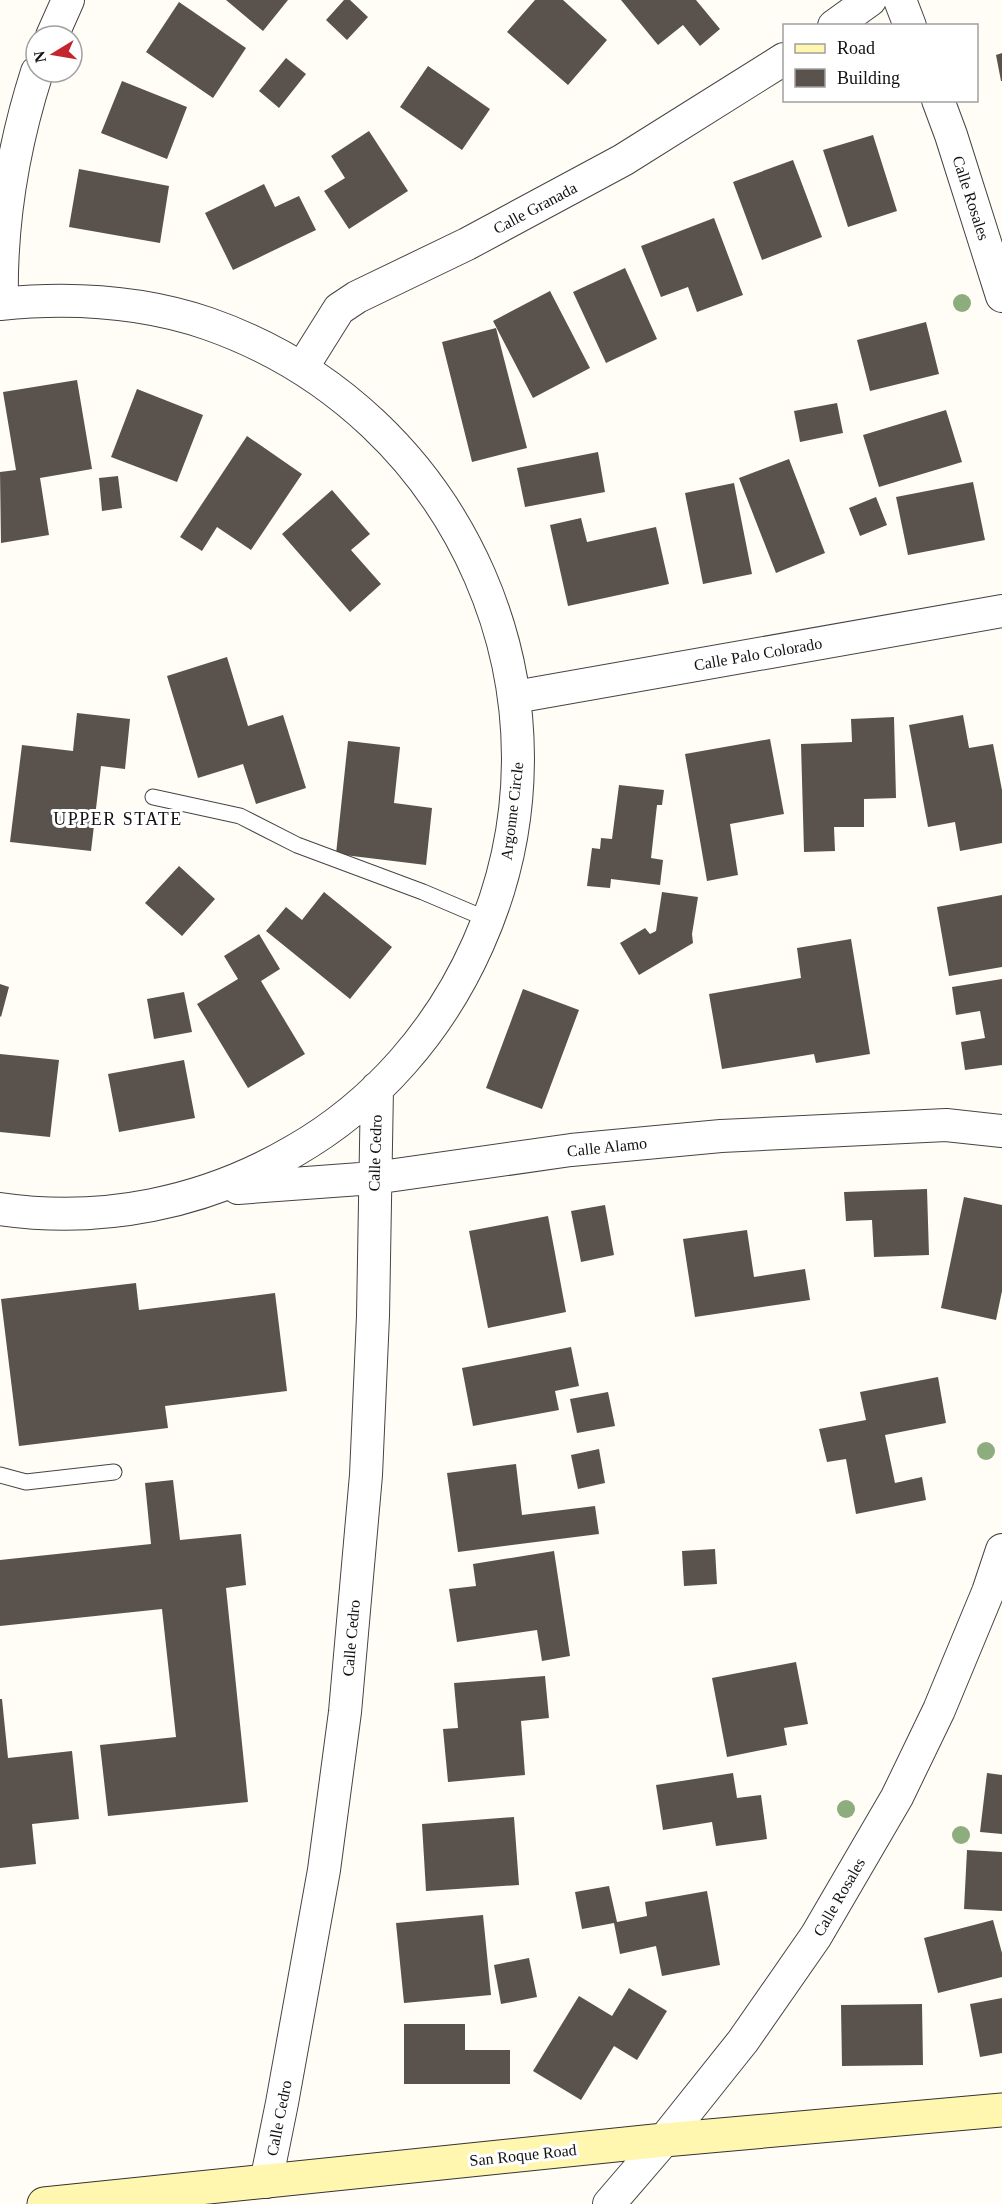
<svg xmlns="http://www.w3.org/2000/svg" width="1002" height="2204" font-family="Georgia,serif">
  <style>
    .building { fill: #5a524d }
    .lines { fill: none; stroke-linecap: round; stroke-linejoin: round }
    .lane-casing { stroke: #444; stroke-width: 17 }
    .street-casing { stroke: #444; stroke-width: 34 }
    .secondary-casing { stroke: #333; stroke-width: 35 }
    .lane { stroke: #fff; stroke-width: 15 }
    .street { stroke: #fff; stroke-width: 32 }
    .secondary { stroke: #fff6b0; stroke-width: 33 }
    .tree { fill: #8dad7f }
    .labels { text-anchor: middle; dominant-baseline: central; stroke-width: 6; stroke-linejoin: round; paint-order: stroke }
    .street-label { font-size: 16px; fill: #111; stroke: #fff }
    .neighbourhood-label { font-size: 18px; letter-spacing: 1.5px; fill: #111; stroke: #fff }
  </style>
  <rect width="100%" height="100%" fill="#fffdf5"/>
  <!-- building -->
  <path class="building" d="M226 0H288L263 31Z
    M344 0H350L368 17 347 40 326 20Z
    M535 0H563L607 40 568 85 507 32Z
    M621 0H696L720 29 700 46 683 25 658 45Z
    M179 2 246 48 213 98 146 52Z
    M1002 53V81H1001L996 55Z
    M286 58 306 74 279 108 259 91Z
    M428 66 490 109 462 150 400 107Z
    M122 81 187 107 167 159 101 133Z
    M369 131 408 191 349 229 324 191 345 178 331 156Z
    M873 135 897 211 848 227 823 150Z
    M793 160 822 237 762 260 733 182Z
    M79 169 169 186 160 243 69 227Z
    M264 184 275 207 299 196 316 230 233 270 205 213Z
    M714 218 743 295 697 312 688 287 661 297 641 246Z
    M625 268 657 339 606 363 573 292Z
    M550 291 590 368 533 398 493 321Z
    M926 322 939 374 870 391 857 340Z
    M496 328 527 448 472 462 442 342Z
    M77 380 92 469 40 478 49 535 1 543 0 472 16 470 3 392Z
    M137 389 203 415 177 482 111 457Z
    M837 403 843 433 800 442 794 411Z
    M946 410 962 462 879 487 863 435Z
    M247 436 302 474 251 550 217 527 202 551 180 537Z
    M598 452 605 492 525 507 517 468Z
    M789 459 825 553 776 573 739 478Z
    M118 476 122 508 102 511 99 478Z
    M973 482 985 540 908 555 896 497Z
    M734 483 752 574 703 584 685 493Z
    M332 490 370 534 351 550 381 584 350 612 282 534Z
    M876 497 887 525 860 536 849 508Z
    M581 518 587 542 656 527 669 584 568 606 550 525Z
    M227 657 248 726 283 715 306 788 256 804 243 764 198 778 167 676Z
    M77 713 130 719 125 769 101 766 91 851 10 842 22 745 73 751Z
    M963 715 969 748 993 744 1002 790V843L960 851 955 822 928 827 909 725Z
    M894 717 896 798 864 799V827H834L835 851 804 852 801 744 852 742 851 719Z
    M770 739 784 814 730 824 738 875 707 881 685 754Z
    M348 741 400 747 394 803 432 808 426 865 336 854Z
    M619 785 664 790 662 805H657L651 858 663 860 660 885 611 879 610 888 587 886 592 848 600 849 601 838 612 839Z
    M179 866 215 899 182 936 145 903Z
    M324 892 392 947 350 999 266 931 286 907 302 920Z
    M662 892 698 897 692 934 693 943 639 975 620 943 645 928 650 934 656 931Z
    M1002 895V967L949 976 937 907Z
    M259 934 280 969 261 981 305 1054 248 1088 197 1004 238 979 224 956Z
    M851 939 870 1054 816 1063 814 1054 722 1069 709 994 801 978 797 948Z
    M1002 979V1065L965 1070 961 1042 985 1038 980 1011 956 1015 952 987Z
    M0 984 9 987 1 1017 0 1016Z
    M523 989 579 1010 542 1109 486 1088Z
    M184 992 192 1032 154 1039 147 999Z
    M0 1054 59 1060 50 1137 0 1132Z
    M184 1060 195 1118 119 1132 108 1074Z
    M927 1189 929 1255 874 1257 872 1220 846 1221 844 1192Z
    M964 1197 1002 1205V1291L996 1320 941 1308Z
    M605 1205 614 1255 581 1262 571 1211Z
    M548 1216 566 1312 488 1328 469 1231Z
    M747 1230 754 1277 805 1269 810 1300 695 1317 683 1239Z
    M136 1283 139 1310 275 1293 287 1391 165 1406 168 1428 19 1446 1 1299Z
    M571 1347 579 1386 555 1391 559 1410 473 1426 462 1368Z
    M938 1377 946 1423 885 1435 895 1483 922 1477 926 1500 856 1514 846 1459 827 1462 819 1429 866 1420 860 1392Z
    M608 1392 615 1426 577 1433 570 1399Z
    M599 1449 605 1483 578 1489 571 1455Z
    M516 1464 522 1515 595 1506 599 1534 458 1552 447 1473Z
    M173 1480 180 1540 241 1534 246 1585 226 1588 248 1802 108 1816 100 1745 176 1737 162 1609 0 1626V1560L151 1544 145 1483Z
    M715 1549 717 1584 684 1586 682 1551Z
    M554 1551 570 1656 542 1661 537 1630 457 1642 449 1589 476 1586 473 1564Z
    M796 1662 808 1724 784 1728 787 1745 727 1757 712 1678Z
    M545 1676 549 1718 521 1721 525 1775 448 1782 443 1729 458 1728 454 1683Z
    M0 1699H2L8 1758 72 1751 79 1819 32 1824 36 1864 0 1868Z
    M733 1773 737 1798 761 1795 767 1839 716 1846 712 1822 663 1830 656 1785Z
    M987 1773 1002 1775V1834L980 1832Z
    M514 1817 519 1885 426 1891 422 1824Z
    M967 1850 1002 1852V1911L964 1909Z
    M609 1886 617 1922 647 1916 645 1902 707 1891 720 1965 662 1976 656 1946 620 1954 614 1923 582 1929 575 1892Z
    M483 1915 491 1995 404 2003 396 1923Z
    M993 1920 1002 1953V1977L938 1993 924 1938Z
    M529 1958 537 1997 501 2004 494 1965Z
    M629 1988 667 2011 637 2060 614 2046 581 2100 533 2071 579 1996 612 2016Z
    M1002 1998V2053L980 2057 970 2004Z
    M922 2004 923 2065 842 2066 841 2005Z
    M404 2024H465V2050H510V2084H404Z"/>
  <g class="lines">
    <!-- lane casing -->
    <g class="lane-casing">
      <path id="lane" d="M153 797 240 816 297 845 423 892 489 920
        M0 1475 26 1482 114 1472"/>
    </g>
    <!-- street casing -->
    <g class="street-casing">
      <path id="street" d="M900 0 910 26
        M834 26 870 0
        M52 36 68 0
        M938 100 951 135 1002 296
        M0 304C70 297 142 301 209 324 462 413 588 699 478 944 440 1030 376 1104 294 1151 205 1203 102 1224 0 1209
        M2 304C0 225 13 147 37 72
        M302 368 339 309 357 297 467 244 623 160 784 59
        M515 697 1002 611
        M238 1188 374 1178 571 1150 721 1136 946 1125 1002 1131
        M266 2182 282 2103 324 1870 345 1712 366 1475 373 1316 377 1088
        M609 2204 664 2140 743 2041 816 1936 897 1797 939 1710 988 1592 1002 1550"/>
    </g>
    <!-- secondary casing -->
    <g class="secondary-casing">
      <path id="secondary" d="M44 2204 664 2140 1002 2110"/>
    </g>
    <!-- lane -->
    <use href="#lane" class="lane"/>
    <!-- street -->
    <use href="#street" class="street"/>
    <!-- secondary -->
    <use href="#secondary" class="secondary"/>
  </g>
  <!-- trees -->
  <g class="tree">
    <circle cx="962" cy="303" r="9"/>
    <circle cx="986" cy="1451" r="9"/>
    <circle cx="846" cy="1809" r="9"/>
    <circle cx="961" cy="1835" r="9"/>
  </g>
  <g class="labels">
    <!-- street labels -->
    <g class="street-label">
      <text transform="translate(971 198) rotate(72)">Calle Rosales</text>
      <text transform="translate(535 208) rotate(-28)">Calle Granada</text>
      <text transform="translate(758 654) rotate(-10)">Calle Palo Colorado</text>
      <text transform="translate(512 811) rotate(-83)">Argonne Circle</text>
      <text transform="translate(607 1147) rotate(-6)">Calle Alamo</text>
      <text transform="translate(375 1153) rotate(-88)">Calle Cedro</text>
      <text transform="translate(351 1638) rotate(-85)">Calle Cedro</text>
      <text transform="translate(839 1897) rotate(-60)">Calle Rosales</text>
      <text transform="translate(279 2118) rotate(-79)">Calle Cedro</text>
      <text transform="translate(523 2155) rotate(-6)">San Roque Road</text>
    </g>
    <!-- neighbourhood labels -->
    <g class="neighbourhood-label">
      <text x="118" y="819">UPPER STATE</text>
    </g>
  </g>
  <!-- legend -->
  <rect x="783" y="24" width="195" height="78" fill="#ffffff" stroke="#a0a0a0" stroke-width="1.5"/>
  <rect x="795" y="44" width="30" height="9" fill="#fff6b0" stroke="#a0a0a0" stroke-width="1.5"/>
  <text x="837" y="54" font-size="18" fill="#111111">Road</text>
  <rect x="795" y="69" width="30" height="18" fill="#5a524d" stroke="#a0a0a0" stroke-width="1.5"/>
  <text x="837" y="84" font-size="18" fill="#111111">Building</text>
  <!-- north arrow -->
  <g transform="translate(54 54) rotate(259)"><circle r="28" fill="#ffffff" stroke="#a0a0a0" stroke-width="1.5"/>
  <path d="M0-4.5L10 22L0 15L-10 22Z" fill="#c4262e"/>
  <text y="-9" font-size="16" font-weight="bold" text-anchor="middle" fill="#111111">N</text>
  </g>
</svg>
